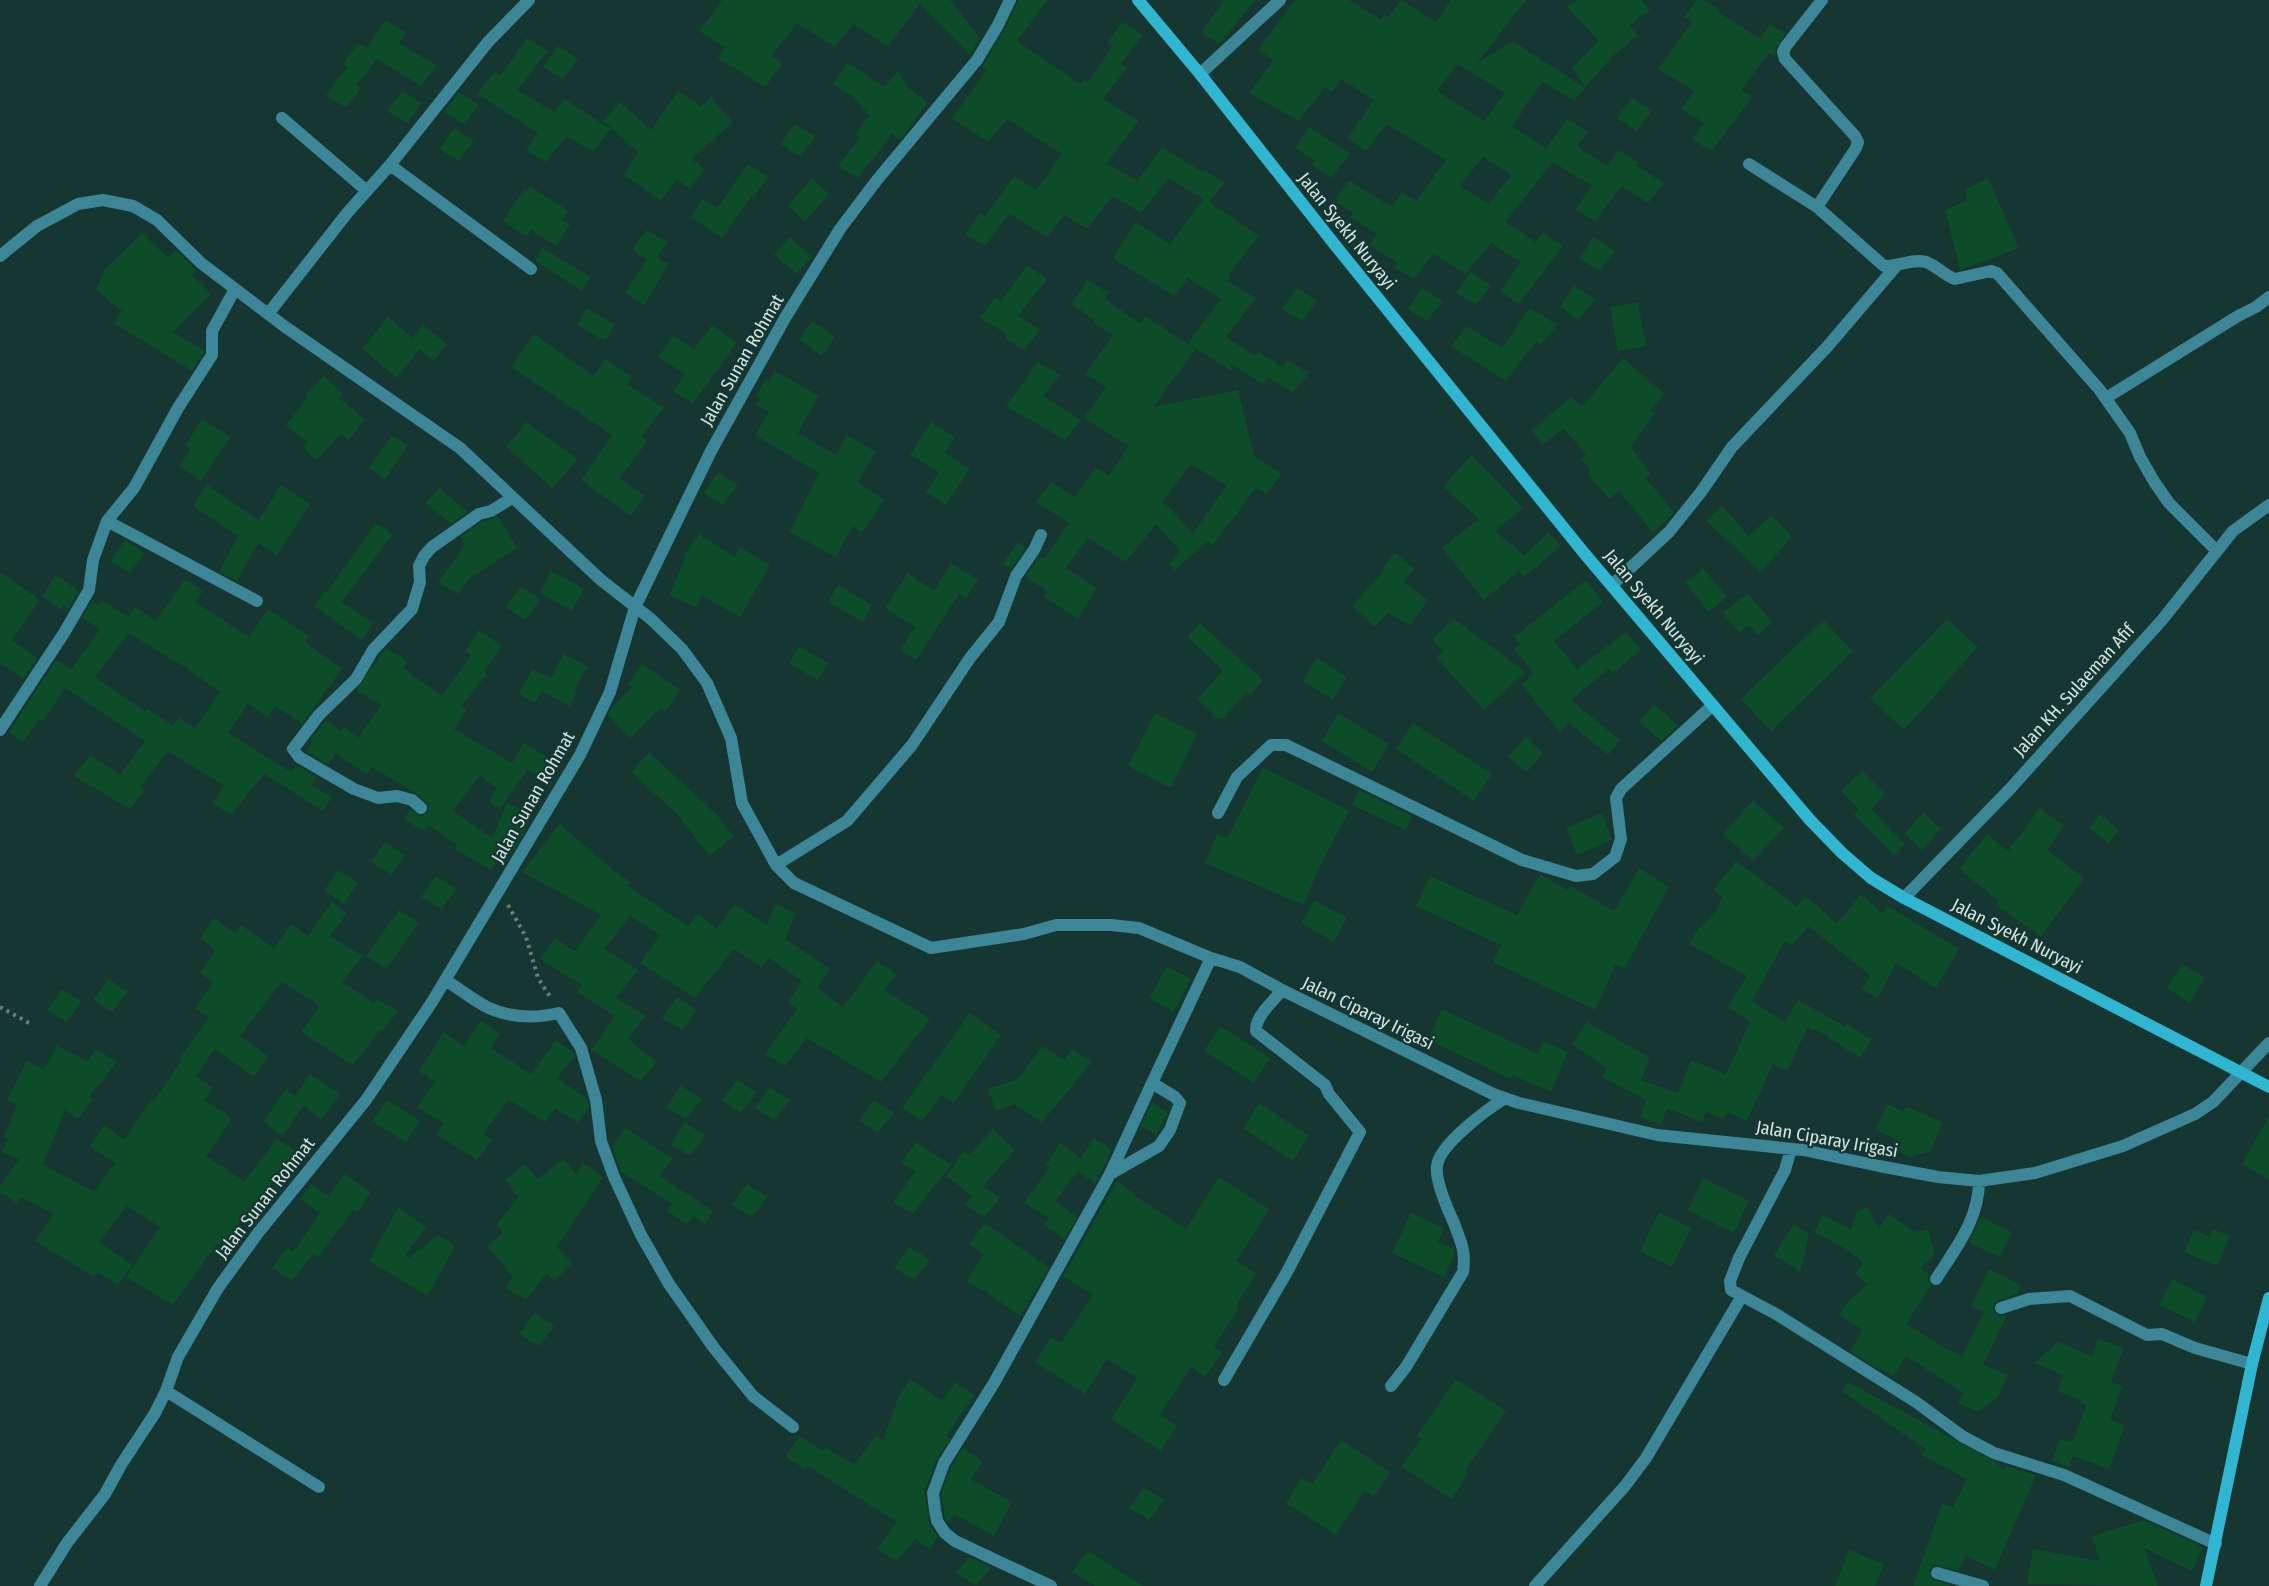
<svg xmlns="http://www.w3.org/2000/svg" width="2269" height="1586" font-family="'Fira Sans Condensed',sans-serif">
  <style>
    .building { fill: #0c4c28; fill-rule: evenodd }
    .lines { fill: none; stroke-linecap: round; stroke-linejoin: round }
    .path { stroke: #66807d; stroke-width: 4; stroke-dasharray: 3 4.5; stroke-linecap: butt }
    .street { stroke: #3d8697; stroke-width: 12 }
    .secondary { stroke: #31b6d2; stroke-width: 12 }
    .labels { text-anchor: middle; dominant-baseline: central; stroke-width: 4.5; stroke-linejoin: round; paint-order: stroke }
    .street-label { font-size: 18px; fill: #d3e5e2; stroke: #163632 }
  </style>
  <rect width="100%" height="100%" fill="#163632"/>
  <!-- building -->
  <path class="building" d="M722 0H950L980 38 970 55 920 4 888 46 853 24 835 47 797 23 772 56 783 63 765 87 718 58 725 47 699 31Z
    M1018 0H1048L1017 41 1080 84 1084 79 1088 82 1113 46 1107 43 1122 22 1143 35 1120 64 1127 68 1103 99 1139 121 1107 163 1137 181 1162 147 1202 172 1204 170 1225 183 1209 202 1259 236 1229 274 1231 276 1227 281 1256 298 1226 337 1255 356 1258 351 1283 367 1288 360 1309 373 1293 393 1268 377 1263 384 1231 364 1233 372 1188 343 1221 299 1188 278 1174 296 1113 258 1136 222 1170 244 1203 199 1169 178 1141 213 1113 196 1087 229 1065 215 1047 237 1010 214 985 246 965 234 980 213 985 216 1014 176 1036 190 1062 154 1007 119 988 142 952 118 986 71 982 67 1005 29Z
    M1224 0H1255L1220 44 1201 33Z
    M1295 0H1349L1381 20 1384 15 1388 17 1401 0 1436 22 1451 0H1526L1477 63 1513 41 1585 88 1574 101 1543 82 1520 112 1522 113 1512 126 1546 148 1567 119 1588 132 1577 146 1607 166 1619 150 1639 163 1637 166 1664 183 1648 203 1622 186 1595 221 1575 209 1592 186 1553 162 1505 222 1536 242 1543 233 1563 246 1519 304 1500 291 1521 262 1491 243 1466 274 1434 254 1414 279 1394 267 1398 263 1369 245 1377 234 1350 217 1353 213 1334 201 1349 180 1392 207 1402 192 1416 201 1446 160 1387 124 1366 151 1347 138 1374 100 1341 79 1332 92 1325 87 1299 121 1249 93 1273 60 1258 50ZM1458 64 1505 93 1484 121 1437 91ZM1483 157 1511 175 1489 204 1460 186Z
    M1578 0H1642L1650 10 1629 26 1638 35 1613 56 1585 87 1572 67 1599 41 1567 7Z
    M1697 0H1704L1720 10 1718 12 1760 39 1770 24 1786 33 1776 48 1775 57 1769 53 1741 90 1752 97 1712 151 1692 139 1704 123 1681 109 1694 91 1658 69 1692 22 1684 17Z
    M386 20 406 33 399 43 437 66 421 86 377 59 357 85 361 88 346 108 326 95 347 67 343 64 358 44 366 48Z
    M527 38 548 51 518 90 554 112 564 99 611 129 593 152 567 136 546 162 526 150 538 133 477 94 494 72 500 76Z
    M558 46 578 59 563 79 543 67Z
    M848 63 884 87 898 71 907 87 928 102 900 140 892 134 858 178 838 166 859 138 855 135 869 115 852 96 833 84Z
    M402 91 422 103 407 123 387 111Z
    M678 91 701 106 711 97 733 122 692 159 705 169 690 189 677 179 661 201 624 175 638 152 603 121 620 102 651 130Z
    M459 92 479 105 464 124 444 112Z
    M1632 98 1652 111 1636 131 1617 118Z
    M795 124 816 137 800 157 780 144Z
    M1309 127 1350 153 1331 178 1311 165 1315 161 1295 148Z
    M454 128 474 141 459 161 439 149Z
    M748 164 769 177 753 197 752 196 722 238 691 217 702 199 717 208Z
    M812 178 829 194 805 222 788 206Z
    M1988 178 2019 248 1960 270 1945 210 1967 200 1965 190Z
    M530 186 568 211 562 220 570 225 556 246 531 230 527 237 503 221 524 189 527 191Z
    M647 230 668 242 657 257 669 264 644 305 625 293 647 259 632 250Z
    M142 233 168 258 176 250 196 270 192 275 211 294 173 332 204 351 192 371 114 323 122 311 96 290 105 269Z
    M789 237 812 256 797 274 774 255Z
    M1594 237 1615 251 1599 271 1579 258Z
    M543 248 590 277 582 291 535 261Z
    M1027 265 1047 279 1018 316 1040 330 1024 350 1005 338 1007 334 980 318 995 297 1001 301Z
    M1471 272 1491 285 1476 305 1456 293Z
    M1088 280 1109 293 1104 299 1140 323 1145 316 1196 349 1153 407 1238 390 1254 456 1282 474 1266 494 1256 488 1213 545 1207 542 1175 570 1169 565 1180 551 1156 524 1126 562 1088 538 1066 568 1097 588 1078 619 1044 597 1047 591 1025 577 1040 556 1044 559 1069 523 1036 502 1051 482 1075 497 1096 467 1109 475 1129 446 1084 418 1106 387 1085 374 1113 335 1093 323 1095 320 1071 304ZM1191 464 1226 486 1193 533 1168 506 1162 502Z
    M1574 286 1595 299 1579 320 1560 307Z
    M1297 288 1317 301 1302 321 1282 309Z
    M1422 288 1443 301 1427 321 1407 309Z
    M1638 302 1646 346 1618 351 1610 307Z
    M587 308 615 325 605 341 577 325Z
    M1530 308 1557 325 1541 345 1536 342 1506 381 1451 346 1467 326 1502 348Z
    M388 317 413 338 423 325 447 344 434 361 419 350 397 378 362 349Z
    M812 321 835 337 822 356 799 340Z
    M712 325 737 343 693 403 673 391 685 374 658 357 673 336 694 349Z
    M534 334 594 376 605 359 632 377 627 384 664 408 641 437 648 441 619 478 645 496 631 516 581 480 612 435 511 367Z
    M1623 358 1665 394 1650 410 1655 413 1631 447 1651 474 1646 478 1674 513 1653 533 1619 491 1609 499 1587 473 1591 470 1581 459 1586 454 1563 428 1543 445 1531 431 1571 397 1582 407Z
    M1038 362 1060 375 1043 396 1081 420 1065 440 1006 406Z
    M775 371 819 396 798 433 836 455 847 435 876 452 858 482 884 500 862 533 853 526 836 557 789 532 819 473 755 435 769 412 756 405 760 398 756 396 765 379 769 381Z
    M324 376 343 394 339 398 365 419 349 440 341 434 316 460 303 447 308 442 286 426 307 398 305 396Z
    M202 419 230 437 201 481 179 466 191 449 185 446Z
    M526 422 578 459 552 488 506 447Z
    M931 422 955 437 945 453 970 469 946 505 926 492 939 472 910 455Z
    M392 435 408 445 385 479 369 468Z
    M1471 455 1523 508 1495 531 1524 555 1549 533 1561 546 1524 577 1519 571 1484 600 1442 548 1479 519 1443 487Z
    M718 472 738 485 723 505 703 493Z
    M207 485 259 520 281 485 310 504 277 555 258 543 237 581 219 572 238 536 193 506Z
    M439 488 468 512 451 524 426 503Z
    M1722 506 1749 536 1771 515 1792 537 1761 572 1706 521Z
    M498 516 517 548 470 578 458 594 438 582 465 545 460 537 482 522Z
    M376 523 393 534 342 602 373 623 362 640 314 606 325 591 327 592Z
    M699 534 735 557 740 547 770 565 740 617 701 595 696 607 669 595 686 556 684 555Z
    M125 540 145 553 130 573 110 561Z
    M1018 542 1026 547 1011 569 1003 563Z
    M1395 553 1414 569 1403 582 1428 600 1410 625 1388 613 1375 627 1352 606 1385 569 1383 567Z
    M951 563 978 580 966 598 959 594 916 660 900 650 915 627 885 608 908 573 934 591Z
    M1703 568 1727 597 1709 612 1685 583Z
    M551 571 584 589 572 611 540 593Z
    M0 572 40 600 12 640 37 658 24 679 0 663Z
    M56 575 79 591 68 609 64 606 61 610 42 596Z
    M185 579 203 591 195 602 249 637 268 609 309 636 305 642 342 669 302 724 275 706 268 717 248 704 228 733 291 772 296 765 317 777 311 785 332 797 323 811 264 774 231 815 212 803 224 786 168 751 141 786 145 789 130 809 74 776 90 755 120 775 145 741 65 688 43 721 39 719 23 742 9 732 56 660 71 669 100 629 82 618 92 601 98 605 101 600 128 617 135 607 156 621ZM129 633 186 668 220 692 195 728 179 718 173 725 147 709 145 711 95 677Z
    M1586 580 1603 602 1554 641 1577 669 1626 632 1641 650 1613 673 1609 669 1571 700 1620 740 1608 755 1569 723 1560 733 1522 685 1533 673 1514 649 1520 644 1514 637Z
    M838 585 872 605 863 622 828 602Z
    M521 587 541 599 525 620 506 607Z
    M1748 593 1772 623 1757 635 1749 625 1739 633 1723 613Z
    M1454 619 1526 672 1484 710 1436 657 1443 651 1432 639Z
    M1947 619 1978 647 1904 730 1870 698Z
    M1823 620 1853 651 1771 731 1741 699Z
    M1200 623 1263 680 1250 695 1247 692 1224 718H1217L1197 699 1223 670 1187 637Z
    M479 630 502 646 484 672 487 674 462 706 467 709 454 729 512 763 524 743 554 761 543 779 528 769 500 809 489 802 497 788 480 776 453 811 492 838 507 803 532 814 523 834 506 862 499 857 491 870 455 849 457 845 429 825 424 831 404 819 410 810 420 816 428 813 429 805 417 794 372 767 367 775 336 753 328 764 306 752 313 742 310 740 326 720 341 731 344 727 358 738 381 705 356 690 386 648 408 662 403 668 442 696 471 655 465 651Z
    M799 646 828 663 818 680 789 663Z
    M563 654 587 666 574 691 577 692 570 706 541 691 535 703 519 694 532 669 551 678Z
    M1317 658 1347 677 1333 699 1302 681Z
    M642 664 680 690 666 711 661 708 630 738 608 715 613 706 632 687 628 684Z
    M1654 704 1678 726 1661 741 1639 722Z
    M1155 713 1197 734 1171 788 1128 766Z
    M1338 713 1389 744 1372 772 1322 741Z
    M1413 723 1492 774 1474 801 1396 749Z
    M1526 737 1543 753 1527 772 1508 757Z
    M649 752 718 816 734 837 709 856 679 816 631 772Z
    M1263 768 1349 811 1317 872 1304 905 1205 863 1217 834 1227 838Z
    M1862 771 1885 794 1871 809 1905 844 1894 855 1854 815 1859 810 1841 791Z
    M1359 790 1412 816 1406 830 1352 805Z
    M1753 800 1784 828 1753 861 1723 834Z
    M2040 808 2064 826 2047 850 2084 878 2041 937 1996 905 1999 901 1959 869 1987 834 2008 851Z
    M1602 813 1612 840 1577 855 1566 828Z
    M1923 813 1941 829 1922 850 1904 834Z
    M2100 814 2119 830 2109 843 2089 828Z
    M560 824 613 870 631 882 628 886 688 926 698 914 717 929 735 904 767 925 775 904 796 913 785 939 830 969 817 988 843 1007 877 961 897 974 884 990 930 1019 881 1082 807 1038 785 1066 765 1054 797 1009 788 1002 802 981 769 958 762 967 734 949 695 998 640 963 660 935 630 916 604 949 638 970 616 998 646 1016 628 1038 640 1050 657 1061 641 1081 591 1050 615 1016 577 992 582 985 540 959 555 938 575 951 601 915 522 872Z
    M385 842 405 855 391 874 371 862Z
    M1736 861 1797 906 1805 896 1837 923 1861 895 1883 913 1887 906 1959 949 1936 988 1896 963 1878 998 1862 989 1870 975 1808 926 1792 946 1785 941 1752 1001 1785 1022 1798 1000 1845 1026 1846 1023 1872 1040 1860 1058 1815 1029 1814 1031 1808 1027 1787 1071 1773 1064 1747 1121 1728 1112 1724 1120 1706 1111 1702 1122 1667 1108 1661 1125 1640 1117 1646 1100 1602 1077 1607 1068 1572 1044 1587 1022 1650 1058 1641 1080 1678 1093 1691 1060 1726 1074 1750 1022 1728 1007 1747 976 1689 944 1698 929 1716 912 1722 896 1714 890Z
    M1639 868 1669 887 1624 969 1616 964 1595 1010 1493 962 1501 945 1416 906 1430 876 1517 915 1540 874 1568 890 1571 886 1614 911Z
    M338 870 358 883 344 904 324 891Z
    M436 876 457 889 441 909 421 897Z
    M1314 900 1347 918 1334 942 1301 923Z
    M332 902 347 913 330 936 363 956 342 982 374 1003 377 999 398 1011 382 1032 380 1030 353 1065 301 1032 320 1006 282 982 240 1036 268 1056 254 1077 215 1049 196 1076 213 1088 205 1100 232 1119 206 1156 244 1181 277 1139 297 1152 281 1172 280 1171 256 1205 253 1203 222 1248 217 1244 173 1305 126 1277 160 1227 127 1206 99 1242 133 1265 118 1285 98 1272 94 1277 35 1241 54 1214 21 1197 17 1203 0 1192V1186L19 1159 2 1152 8 1138 4 1136 17 1105 7 1100 27 1060 44 1070 57 1046 87 1061 96 1049 117 1062 90 1096 93 1099 78 1119 65 1110 43 1165 94 1192 115 1163 90 1146 104 1125 124 1139 152 1099 154 1101 182 1059 180 1058 209 1017 195 1008 213 982 200 973 216 950 200 939 214 918 235 933 241 925 274 948 291 924 308 936Z
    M399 910 419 923 386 969 366 956Z
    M2182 964 2205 978 2190 1003 2167 988Z
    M1167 966 1191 979 1174 1011 1149 998Z
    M108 979 128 992 112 1012 93 1000Z
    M62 989 82 1002 66 1022 47 1010Z
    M677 997 697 1010 682 1030 662 1018Z
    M1442 1009 1538 1054 1543 1041 1568 1052 1551 1092 1512 1075 1511 1079 1428 1040Z
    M970 1013 1001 1035 954 1103 941 1095 922 1121 902 1108Z
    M481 1021 500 1034 491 1048 531 1074 556 1040 573 1052 575 1056 557 1078 587 1098 589 1108 578 1122 555 1108 545 1122 509 1100 483 1134 492 1140 477 1160 437 1135 443 1123 417 1107 435 1082 419 1071 444 1032 464 1046Z
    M1220 1026 1270 1058 1254 1083 1204 1051Z
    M1042 1046 1064 1060 1072 1049 1092 1062 1042 1122 1014 1104 996 1111 988 1089 1018 1079Z
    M310 1074 340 1094 322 1119 303 1106 283 1136 263 1122 286 1089 295 1096Z
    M737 1080 757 1093 741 1113 722 1100Z
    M681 1086 702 1099 686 1119 666 1107Z
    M770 1087 790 1100 774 1120 755 1108Z
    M387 1100 420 1121 406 1142 372 1121Z
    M874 1100 894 1113 878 1133 859 1121Z
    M1152 1102 1168 1113 1156 1135 1141 1126Z
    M1259 1103 1309 1136 1293 1161 1243 1128Z
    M1887 1104 1902 1111 1907 1107 1943 1122 1931 1151 1910 1157 1898 1151 1902 1142 1876 1130Z
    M2269 1116V1180L2242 1164Z
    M685 1123 706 1136 690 1156 670 1144Z
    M625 1128 673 1159 660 1176 713 1211 705 1224 693 1216 687 1224 667 1211 672 1204 621 1172 612 1147Z
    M993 1129 1015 1150 983 1186 1000 1197 985 1217 965 1205 972 1196 946 1176 964 1151 969 1155Z
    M1094 1138 1112 1150 1095 1184 1078 1171 1055 1201 1077 1217 1065 1239 1044 1225 1049 1218 1024 1203 1050 1167 1046 1165 1060 1143 1081 1158Z
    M916 1142 951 1165 913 1214 893 1202 915 1172 901 1163Z
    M564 1159 576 1175 583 1163 603 1177 557 1247 572 1263 554 1281 547 1273 526 1300 506 1288 513 1277 487 1246 503 1232 496 1226 518 1197 505 1180 525 1164 537 1179Z
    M345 1174 371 1192 357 1213 353 1210 318 1257 313 1254 292 1281 272 1268 287 1248 293 1252 320 1213 300 1199 311 1184 329 1196Z
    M1219 1177 1269 1209 1237 1261 1256 1274 1236 1306 1239 1308 1214 1347 1222 1352 1205 1377 1191 1367 1160 1415 1177 1426 1161 1451 1111 1419 1137 1378 1107 1359 1085 1394 1035 1362 1051 1337 1061 1343 1093 1295 1063 1276 1117 1181 1136 1195 1135 1196 1186 1229Z
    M1703 1178 1749 1201 1734 1233 1688 1210Z
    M747 1184 767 1197 752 1217 732 1205Z
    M398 1207 426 1227 406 1254 409 1258 438 1235 455 1246 428 1296 369 1261Z
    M1867 1207 1879 1228 1889 1214 1915 1232 1928 1229 1935 1255 1920 1268 1929 1274 1928 1279 1931 1286 1906 1324 1945 1348 1962 1356 1984 1312 1971 1306 1989 1269 2021 1285 2017 1294 1998 1300 1993 1306 1996 1314 2000 1316 2007 1315 1983 1365 2008 1375 1998 1397 1978 1412 1958 1403 1963 1393 1906 1356 1894 1375 1878 1369 1850 1351 1863 1330 1839 1315 1848 1301 1867 1285 1855 1273 1864 1263 1846 1249 1814 1232 1823 1215 1851 1230 1857 1212Z
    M1659 1212 1691 1228 1672 1267 1640 1251Z
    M1411 1213 1444 1228 1438 1242 1454 1249 1455 1253 1444 1277 1392 1253Z
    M1981 1217 2012 1232 2000 1257 1969 1243Z
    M985 1223 1049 1268 1020 1316 986 1292 966 1281 984 1255 969 1244Z
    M1794 1224 1809 1234 1800 1272 1774 1255Z
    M2213 1229 2230 1236 2217 1266 2184 1252 2194 1230 2210 1237Z
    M909 1247 930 1260 914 1280 894 1268Z
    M2172 1279 2207 1297 2195 1322 2159 1305Z
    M534 1313 554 1326 539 1346 519 1334Z
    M2098 1339 2124 1348 2111 1382 2122 1386 2110 1420 2125 1425 2109 1469 2073 1456 2069 1467 2052 1461 2059 1440 2073 1441 2086 1405 2079 1403 2080 1400 2057 1391 2063 1375 2034 1363 2058 1342 2092 1356Z
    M910 1379 942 1401 955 1382 975 1395 946 1436 950 1439 936 1460 925 1491 929 1523 938 1537 930 1549 915 1539 897 1561 877 1549 897 1522 808 1466 805 1469 785 1457 800 1436 823 1451 826 1447 854 1465 876 1435 883 1440 897 1401 896 1400Z
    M1456 1379 1506 1411 1465 1471 1468 1474 1452 1499 1402 1467 1421 1438 1417 1436Z
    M1848 1382 1996 1462 2003 1470 2006 1466 2036 1475 1995 1570 1966 1556 1958 1570 1936 1565 1929 1570 1932 1579 1951 1586H1913L1942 1504 1953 1507 1967 1479 1922 1455 1925 1449 1842 1391Z
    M1341 1440 1390 1472 1374 1497 1364 1491 1336 1535 1286 1503 1302 1478 1312 1484Z
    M963 1448 983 1462 971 1479 1012 1502 994 1536 954 1514 948 1523 945 1518 941 1494 951 1467Z
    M1144 1488 1164 1500 1149 1520 1129 1508Z
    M2144 1520 2203 1547 2192 1571 2144 1548 2158 1586 2027 1584 2033 1549 2100 1561 2092 1536Z
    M1849 1550 1884 1564 1875 1586H1835Z
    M1088 1551 1143 1586H1095L1072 1572Z
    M969 1557 991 1567 976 1586 956 1573Z"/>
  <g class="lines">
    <!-- path -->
    <path class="path" d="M508 905 526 937 538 978 551 998
      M0 1007 29 1023"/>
    <!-- street -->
    <path class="street" d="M1200 74 1280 0
      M282 118 367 191
      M1749 164 1817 207 1884 266C1899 267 1912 258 1926 262 1937 266 1945 276 1955 279L1991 271 1997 273 2099 389 2130 433 2140 457 2155 483 2169 503 2217 551
      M390 165 531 269
      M1817 207 1856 148 1858 142 1855 136 1785 59 1783 52 1786 46 1822 0
      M0 256 37 226 78 204 103 200 133 206 157 220 201 263 284 326 460 448 601 580 651 619 682 649 707 683 731 738 742 803 776 865 794 883 931 948 1024 934 1056 925H1111L1139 928 1211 958 1240 967 1282 990 1493 1094 1519 1103 1657 1135 1803 1150 1879 1166 1938 1177 1979 1181 2035 1173 2123 1146 2195 1114 2213 1102 2269 1043
      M268 314 348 212 390 165 488 42 529 0
      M2106 398 2238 316 2256 307 2269 297
      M107 521 257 601
      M1612 585 1669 532 1701 492 1732 447 1827 347 1897 265
      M0 730 64 633 89 590 93 560 107 521 134 488 178 408 212 355V331L235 289
      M421 808 412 800 397 796 378 798 354 789 299 757 293 749 319 715 356 679 373 650 412 609 420 582 419 566 424 556 432 547 479 514 491 511 512 498
      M1218 813 1237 777 1271 745H1286L1522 860 1576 876 1593 874 1615 857 1621 839 1616 798 1621 789 1713 705
      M776 865 847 821 912 745 970 658 999 622 1016 576 1034 550 1041 535
      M1904 898 2009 790 2162 620 2233 531 2269 505
      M445 980C460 989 474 1001 489 1008 511 1018 537 1018 559 1013L581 1048 596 1100 601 1141 614 1177 641 1235 669 1284 714 1348 753 1396 793 1427
      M1791 1149 1785 1170 1739 1258 1730 1281 1731 1290 1776 1314 1916 1402 1962 1436 1994 1453 2064 1475 2216 1544
      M1110 1174 1152 1083
      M1936 1279C1956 1248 1979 1219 1979 1181
      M2001 1308 2029 1299 2070 1296 2147 1335 2162 1334 2195 1348 2252 1364
      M1224 1380 1287 1272 1360 1132 1329 1094 1325 1085 1256 1031C1255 1016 1273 1002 1282 990
      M1391 1386 1406 1367 1463 1272C1466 1250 1461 1243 1454 1223 1448 1210 1435 1180 1437 1166 1439 1145 1486 1110 1504 1099
      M166 1391 319 1487
      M1937 1573 1983 1586
      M40 1586 67 1543 105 1494 121 1465 155 1413 166 1391 178 1357 218 1288 258 1233 366 1100 432 1002 580 755 610 692 635 607 711 451 785 318 840 229 877 180 977 60 998 25 1010 0
      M1051 1586 955 1541 945 1533 937 1521 935 1510 933 1493 944 1463 994 1383 1110 1174 1159 1146 1170 1130 1180 1103 1175 1097 1152 1083 1211 958
      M1535 1586 1625 1486 1646 1458 1742 1296"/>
    <!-- secondary -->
    <path class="secondary" d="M1138 0 1200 74 1335 245 1584 553 1810 820 1842 853 1871 878 1904 898 2269 1087
      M2206 1586 2252 1364 2269 1298"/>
  </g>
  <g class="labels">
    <!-- street labels -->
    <g class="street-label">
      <text transform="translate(1347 231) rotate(51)">Jalan Syekh Nuryayi</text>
      <text transform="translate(742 360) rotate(-60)">Jalan Sunan Rohmat</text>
      <text transform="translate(1654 607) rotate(50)">Jalan Syekh Nuryayi</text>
      <text transform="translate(2074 690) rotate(-48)">Jalan KH. Sulaeman Afif</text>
      <text transform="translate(533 797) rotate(-60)">Jalan Sunan Rohmat</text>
      <text transform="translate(2017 936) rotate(27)">Jalan Syekh Nuryayi</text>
      <text transform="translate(1368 1013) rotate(26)">Jalan Ciparay Irigasi</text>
      <text transform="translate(1827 1139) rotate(10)">Jalan Ciparay Irigasi</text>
      <text transform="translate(265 1198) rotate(-52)">Jalan Sunan Rohmat</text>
    </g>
  </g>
</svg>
